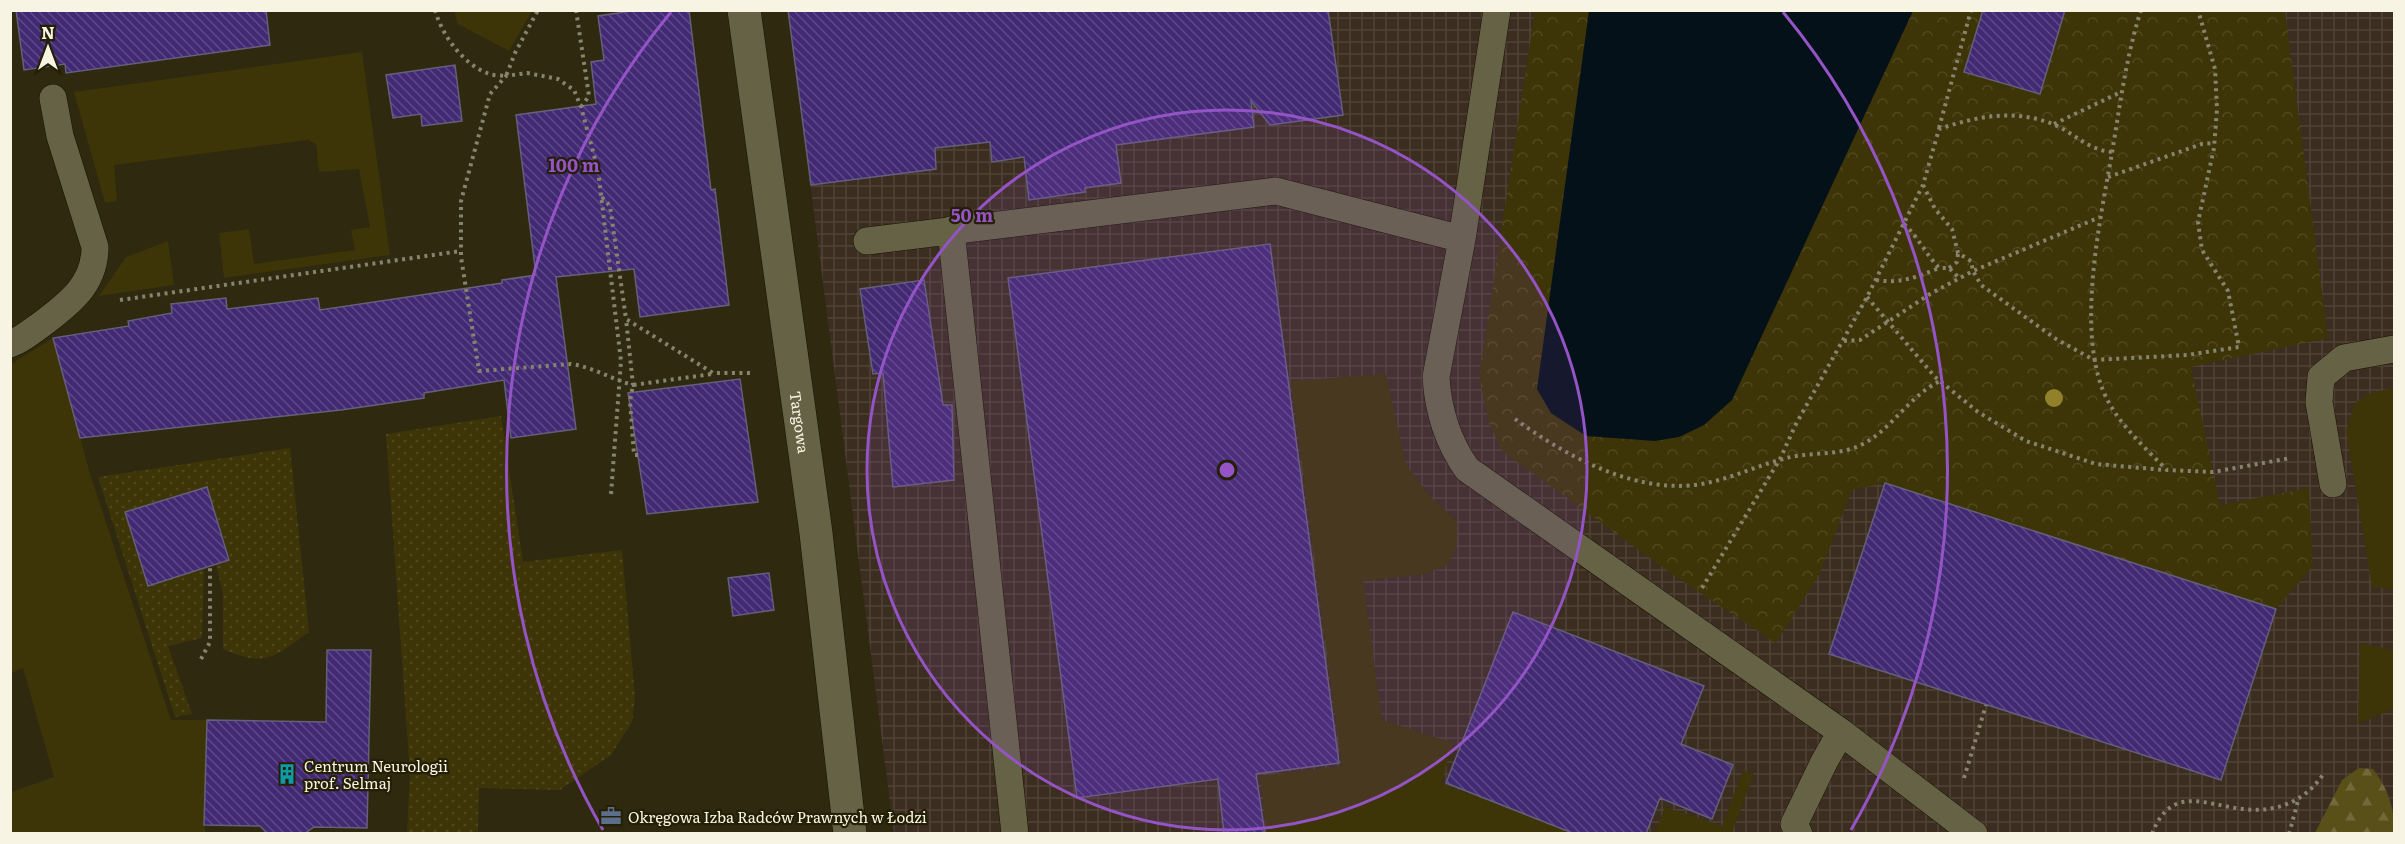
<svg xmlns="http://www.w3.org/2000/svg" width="2405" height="844" font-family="Literata,serif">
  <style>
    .industrial { fill: url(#industrial-grid) }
    .grass { fill: #3d3508 }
    .forest { fill: url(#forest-firs) }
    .park { fill: url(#park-crowns) }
    .garden { fill: url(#garden-dots) }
    .water { fill: #051118 }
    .building { fill: url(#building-back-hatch); stroke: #655f7a; stroke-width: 1.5 }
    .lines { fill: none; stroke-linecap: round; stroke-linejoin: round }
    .lane-casing { stroke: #161200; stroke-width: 28 }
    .street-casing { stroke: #161200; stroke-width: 34 }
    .path { stroke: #88836e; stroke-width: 4; stroke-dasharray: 3 4.5; stroke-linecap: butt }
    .lane { stroke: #666246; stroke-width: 27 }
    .street { stroke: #666246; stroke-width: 33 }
    .tree { fill: #90812a }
    .ring { fill: none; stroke: #9454c6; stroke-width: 3 }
    .labels { text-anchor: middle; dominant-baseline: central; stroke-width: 4.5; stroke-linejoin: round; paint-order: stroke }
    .street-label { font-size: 15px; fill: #f7f4e4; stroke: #241f05 }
    .poi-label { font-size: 15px; fill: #f7f4e4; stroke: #241f05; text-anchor: start }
    .centre { fill: #9454c6; stroke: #241f05; stroke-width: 3 }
    .ring-label { font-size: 18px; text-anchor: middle; font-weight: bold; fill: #9454c6; stroke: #241f05; stroke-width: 4.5; stroke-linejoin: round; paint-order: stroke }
  </style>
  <defs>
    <pattern id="industrial-grid" width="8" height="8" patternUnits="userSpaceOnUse" patternTransform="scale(1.5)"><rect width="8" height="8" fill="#3c2d21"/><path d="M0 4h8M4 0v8" fill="none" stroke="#4f4236"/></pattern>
    <pattern id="forest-firs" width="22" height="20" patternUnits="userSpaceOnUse" patternTransform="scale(1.5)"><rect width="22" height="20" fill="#584f19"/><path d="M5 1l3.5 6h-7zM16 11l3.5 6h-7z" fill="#71693a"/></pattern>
    <pattern id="park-crowns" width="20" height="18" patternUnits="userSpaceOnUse" patternTransform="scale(1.5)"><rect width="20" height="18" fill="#3d3508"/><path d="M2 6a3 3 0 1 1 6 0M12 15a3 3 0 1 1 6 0" fill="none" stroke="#504920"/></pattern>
    <pattern id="garden-dots" width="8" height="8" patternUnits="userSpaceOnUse" patternTransform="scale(1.5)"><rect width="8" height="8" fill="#3d3508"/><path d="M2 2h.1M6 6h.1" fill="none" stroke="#504920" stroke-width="1.8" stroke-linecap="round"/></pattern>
    <pattern id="building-back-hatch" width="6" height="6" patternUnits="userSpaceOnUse" patternTransform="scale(1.5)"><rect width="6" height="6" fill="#422973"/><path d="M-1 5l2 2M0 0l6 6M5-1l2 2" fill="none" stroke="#5e4987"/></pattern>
  </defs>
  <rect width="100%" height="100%" fill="#2e290f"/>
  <!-- industrial -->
  <path class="industrial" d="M788 11H2394V833H894Z"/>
  <!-- grass -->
  <path class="grass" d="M454 11V10L532 11 509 51 458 24Z
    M362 52 390 255 224 278 219 233 249 229 254 264 355 250 351 230 370 227 359 169 319 172 316 144 308 140 114 165 117 201 105 203 74 92Z
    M168 241 174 285 99 296 126 257Z
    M53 338 90 474 171 720H207L205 833H11V792L54 777 23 668 11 673V364Z
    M1386 374 1406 465 1430 496 1457 521V546L1449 564 1426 574 1363 581 1382 720 1453 743 1441 783 1574 833H1267L1260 776 1342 766 1291 381Z
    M2394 388V590L2372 587 2346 431 2355 403 2373 392Z
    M2360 643 2394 650V709L2358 724Z
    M1743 771 1754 773 1732 833H1655L1665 807 1722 826Z"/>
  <!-- forest -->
  <path class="forest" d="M2359 768 2373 769C2388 788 2395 809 2394 833H2315L2342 780Z"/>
  <!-- park -->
  <path class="park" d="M1535 11H2285L2328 338 2191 367 2220 505 2309 488 2313 566 2276 609 1885 483 1852 490 1820 573 1776 643 1672 574 1502 451 1489 423 1479 376Z"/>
  <!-- garden -->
  <path class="garden" d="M501 416 523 562 622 550 635 697 632 722 611 755 560 790 479 788 478 833H407L410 774 386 434Z
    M290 448 309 632C274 657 266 668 223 649V594L216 565 230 560 207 487 126 512 148 585 204 569 202 638 168 646 192 714 175 717 98 477Z"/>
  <!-- water -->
  <path class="water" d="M1589 11H1913L1732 400 1704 425 1679 437 1655 441 1586 436 1551 413 1537 389Z"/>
  <!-- building -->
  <path class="building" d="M16 10H266L270 45 66 73 65 64 24 70Z
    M639 10H689L711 190 715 189 729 305 640 317 634 269 556 277 576 429 511 438 504 380 424 393V398L341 410 80 438 53 338 129 326 128 321 172 313 171 304 226 298 227 309 318 298 320 310 502 283V280L536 275 516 115 596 104 591 62 604 60 598 16Z
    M788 10H1328L1343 115 1270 125 1251 101 1254 127 1116 145 1121 183 1085 188V192L1029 200 1024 157 992 162 990 142 935 148 936 169 811 185Z
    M1983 10H2065L2040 94 1964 72Z
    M455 65 462 121 422 126 421 114 393 118 386 75Z
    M1270 244 1339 763 1256 774 1265 834H1224L1218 779 1077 798 1008 278Z
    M924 280 943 405H952L954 480 893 487 883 373 873 374 860 289Z
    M740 379 758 502 647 514 628 393Z
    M1885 483 2276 609 2221 780 1829 654Z
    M207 487 229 560 148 586 125 512Z
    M769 573 774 610 733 616 728 578Z
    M1513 612 1704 686 1681 744 1733 765 1712 819 1660 798 1646 834H1575L1446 783Z
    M327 650H371L367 828 314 827 304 834H268L260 826 204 825 207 720 326 722Z"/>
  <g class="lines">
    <!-- lane casing -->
    <g class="lane-casing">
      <path id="lane" d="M1497 10 1462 239 1436 377C1438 410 1448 442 1467 469L1841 732 1974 834
        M951 230 1015 834
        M867 241 1276 191 1462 239
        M10 344C22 340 32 331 42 324 70 303 95 284 95 247L60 136 53 98
        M2333 484 2319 402 2321 377 2344 358 2394 349
        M1799 834 1794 824 1824 762 1841 732"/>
    </g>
    <!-- street casing -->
    <g class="street-casing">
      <g id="street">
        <path id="s1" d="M744 10 816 533 850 834"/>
      </g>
    </g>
    <!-- path -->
    <path class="path" d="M435 10C442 35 462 63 487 73 492 76 500 75 506 76L515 53 538 10
      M576 10 589 96 581 107
      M2141 10C2126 57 2120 105 2112 153 2100 221 2074 338 2108 401 2122 427 2146 449 2167 470L2213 472 2291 458
      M2054 124 2121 92
      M1939 128 1971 10
      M2108 177 2202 144 2214 143
      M1923 185 1935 209 1952 229 1958 253 1971 261 1973 271 1981 285 2056 339 2094 360 2187 355 2239 347 2228 291 2202 250 2198 222 2214 148 2217 109 2215 69 2198 10
      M602 197 610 206 626 319 713 373H752
      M1904 224C1918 237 1926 254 1939 268H1949L1959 278
      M1949 268 1957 262 1958 253
      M1876 280C1900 284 1917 277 1939 268
      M1867 297 1935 377 1978 412 2026 441 2096 464 2165 470
      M120 300 461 251
      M1844 341 1860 340 1930 294 1973 271 2100 217
      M1515 419C1566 456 1631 492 1695 485 1726 481 1753 467 1783 459 1809 451 1838 457 1863 444 1892 429 1909 396 1940 381
      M638 455H634L630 401 633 385 712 374
      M611 494 621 361 598 170 581 107 574 90 558 79 527 73 506 76 490 94 461 201V257L479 371 571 364C593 367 611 379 633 385L626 319
      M1702 588 1780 459 1796 424 1867 297 1923 185 1939 129C1978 116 2014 109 2053 124 2074 133 2088 150 2112 152
      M201 659 210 642V567
      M1964 778 1986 705
      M2152 834C2171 784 2205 805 2243 809 2277 813 2306 801 2324 773
      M2289 834 2298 801"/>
    <!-- lane -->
    <use href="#lane" class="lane"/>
    <!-- street -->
    <use href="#street" class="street"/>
  </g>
  <!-- trees -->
  <circle class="tree" cx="2054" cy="398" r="9"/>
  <!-- distance rings -->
  <circle cx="1227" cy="470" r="360" fill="#9454c6" fill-opacity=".12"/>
  <g class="ring">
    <circle cx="1227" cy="470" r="360"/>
    <path d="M603 830A720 720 0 0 1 671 12M1783 12A720 720 0 0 1 1851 830"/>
  </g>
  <!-- icons -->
  <defs>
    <g id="building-bare" transform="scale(1.62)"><path d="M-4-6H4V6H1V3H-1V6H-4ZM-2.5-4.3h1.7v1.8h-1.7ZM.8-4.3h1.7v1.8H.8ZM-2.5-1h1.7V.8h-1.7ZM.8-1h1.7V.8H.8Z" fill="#0f9aa8" stroke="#241f05" stroke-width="2.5" paint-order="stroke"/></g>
    <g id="office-bare" transform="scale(1.62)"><path d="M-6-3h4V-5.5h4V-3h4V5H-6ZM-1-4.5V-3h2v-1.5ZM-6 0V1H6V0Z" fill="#5c6f8a" stroke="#241f05" stroke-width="2.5" paint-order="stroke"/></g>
  </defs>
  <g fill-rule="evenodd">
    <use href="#building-bare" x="287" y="774"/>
    <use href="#office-bare" x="611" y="816"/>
  </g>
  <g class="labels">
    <!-- street labels -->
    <g class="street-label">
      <text stroke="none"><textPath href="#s1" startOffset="416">Targowa</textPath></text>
    </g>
    <!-- poi labels -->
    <g class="poi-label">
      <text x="304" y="765">Centrum Neurologii<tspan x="304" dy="17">prof. Selmaj</tspan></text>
      <text x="628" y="816">Okręgowa Izba Radców Prawnych w Łodzi</text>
    </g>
  </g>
  <circle cx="1227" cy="470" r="9" class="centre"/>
  <g class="ring-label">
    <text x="574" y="172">100 m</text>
    <text x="972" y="222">50 m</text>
  </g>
  <!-- border -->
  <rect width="2405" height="844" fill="none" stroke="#f7f4e4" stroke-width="24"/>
  <!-- north arrow -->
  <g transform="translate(48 48)" stroke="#241f05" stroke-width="4.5" paint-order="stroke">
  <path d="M0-4.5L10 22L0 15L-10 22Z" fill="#f7f4e4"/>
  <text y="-9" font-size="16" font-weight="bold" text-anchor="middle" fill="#f7f4e4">N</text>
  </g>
</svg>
